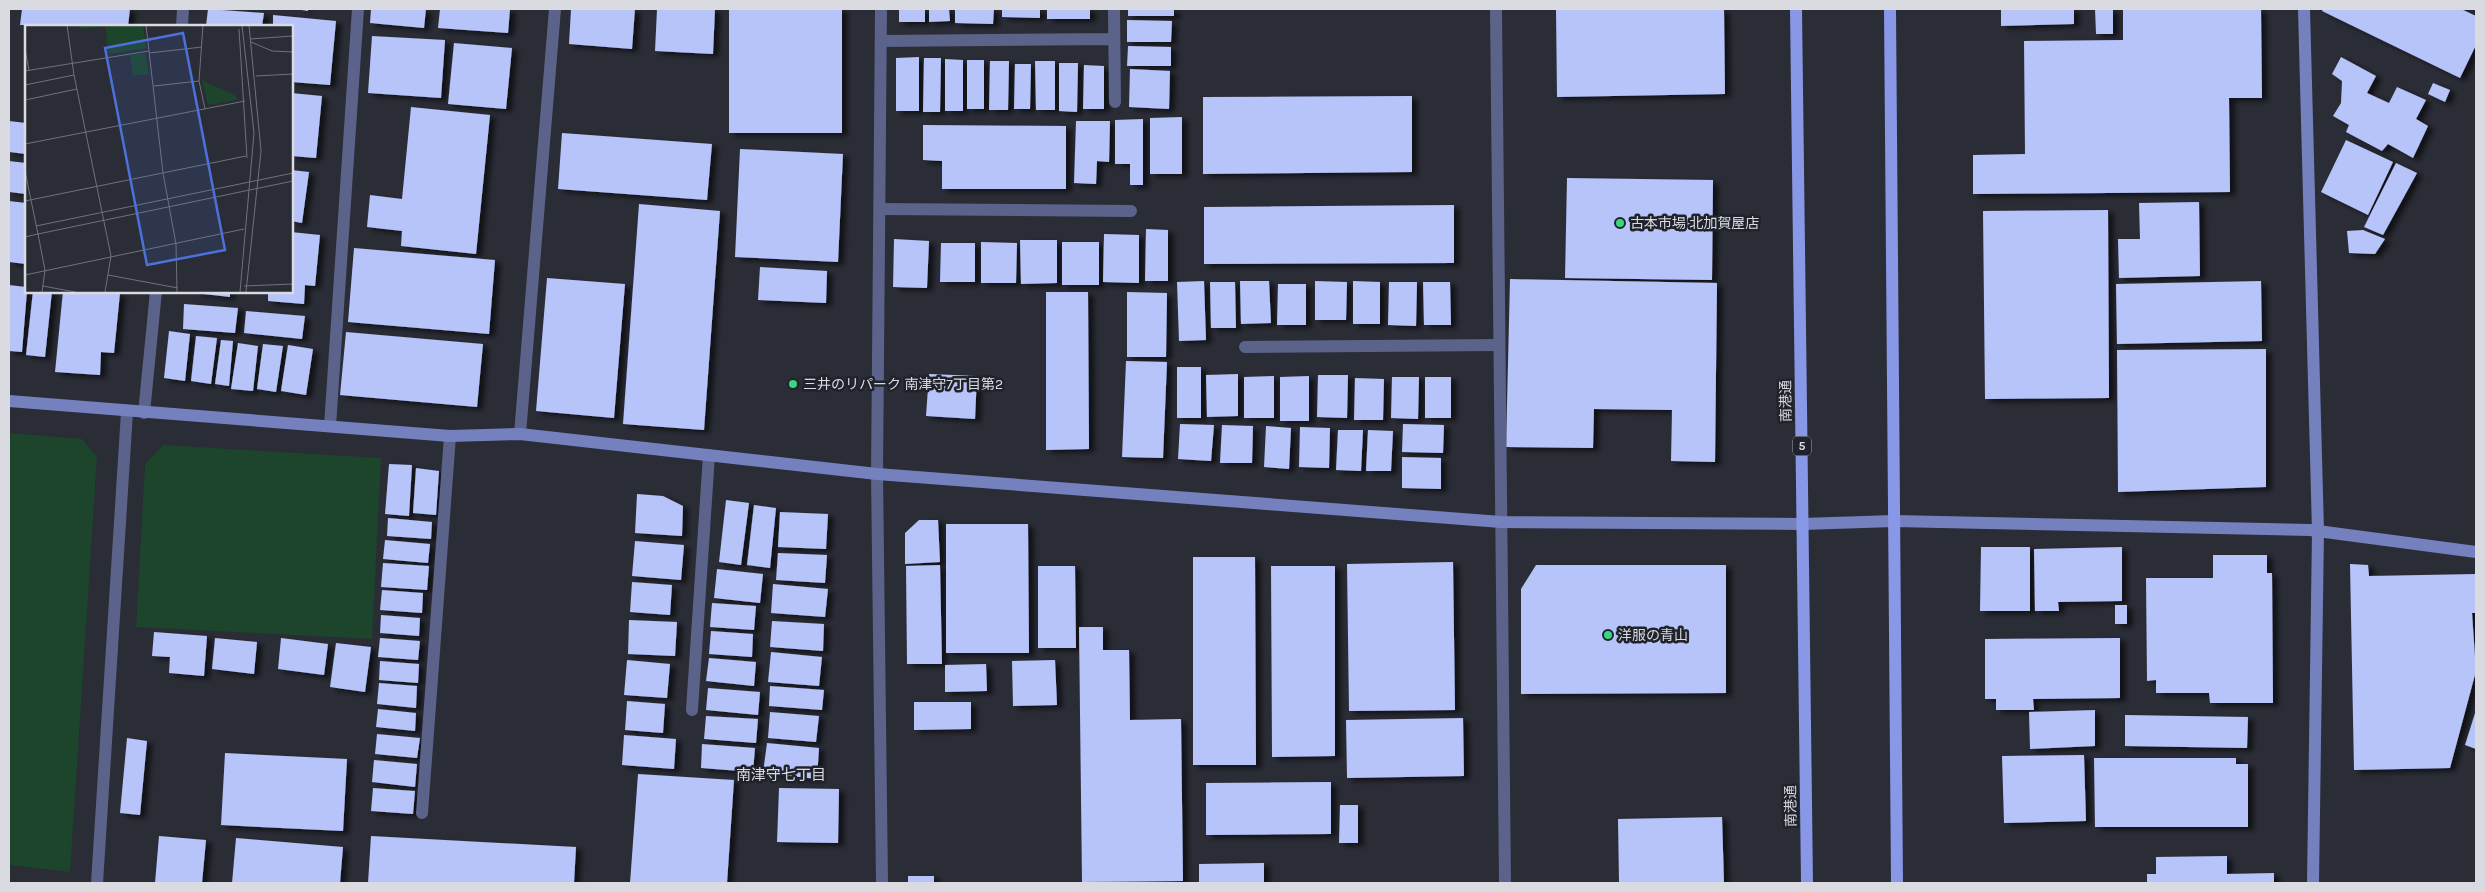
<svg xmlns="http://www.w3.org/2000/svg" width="2485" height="892" font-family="Karla,'Noto Sans JP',sans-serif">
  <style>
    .green { fill: #1c452b }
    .building { fill: #b7c4fa; filter: url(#shadow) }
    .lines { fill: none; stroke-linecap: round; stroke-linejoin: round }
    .lane { stroke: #5b638a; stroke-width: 12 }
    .street { stroke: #5b638a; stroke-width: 12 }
    .secondary { stroke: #7481be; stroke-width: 12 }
    .primary { stroke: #8897e6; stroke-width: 12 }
    .poi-dot { fill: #3bd77f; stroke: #21232c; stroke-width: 2 }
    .labels { text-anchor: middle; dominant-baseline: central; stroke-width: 5; stroke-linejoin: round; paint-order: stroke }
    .shield { fill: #21232c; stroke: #a2a4ab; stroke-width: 1 }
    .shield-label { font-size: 12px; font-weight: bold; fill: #d9dbe1 }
    .poi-label { font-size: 14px; fill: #d9dbe1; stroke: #21232c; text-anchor: start }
    .street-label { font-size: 14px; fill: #d9dbe1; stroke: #21232c }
    .neighbourhood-label { font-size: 15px; fill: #d9dbe1; stroke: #21232c }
    .inset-road { fill: none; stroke: #70727a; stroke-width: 1 }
    .view { fill: #4c71da; fill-opacity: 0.15; stroke: #4c71da; stroke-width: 2.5 }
    .inset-edge { fill: none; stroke: #d9dbe1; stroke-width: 2.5 }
  </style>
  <defs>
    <filter id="shadow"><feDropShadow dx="5.5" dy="3" stdDeviation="2.5" flood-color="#0009"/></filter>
  </defs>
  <rect width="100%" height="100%" fill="#2a2c36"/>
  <!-- green -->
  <path class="green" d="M9 433 82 439 97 457 70 872 9 865Z
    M163 445 381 458 372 639 136 627 145 464Z"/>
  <!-- building -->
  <path class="building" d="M22 9H130L128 26 20 25Z
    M208 9 264 13 262 26H206Z
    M295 9H308V11Z
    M371 9H426L424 28 370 23Z
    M440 9H510L508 33 438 28Z
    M571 9H635L632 49 569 44Z
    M657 9H715L713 54 655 51Z
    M729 9H842V133H729Z
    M899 9H925V22H899Z
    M929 9H949L950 21 929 22Z
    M955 9H994L993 24 955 23Z
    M1002 9H1040V18L1002 17Z
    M1047 9H1090V19H1047Z
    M1128 9H1174V16H1128Z
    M1556 9H1724L1725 94 1557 97Z
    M2001 9H2074V24L2001 26Z
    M2095 9H2113V34H2096Z
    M2123 9H2261L2262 98H2229L2230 192 1973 194V155L2025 154 2024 41 2123 40Z
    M2323 9H2461L2476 16V45L2460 78 2322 11Z
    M273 15 336 21 330 85 291 82V26H273Z
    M1127 20 1172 21 1171 42H1127Z
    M372 36 445 40 441 98 368 93Z
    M454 43 512 48 506 109 448 104Z
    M1128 46 1171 47V66H1127Z
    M919 57V111H896V58Z
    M2341 57 2376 76 2367 93 2389 103 2397 87 2426 100 2416 119 2428 126 2413 158 2388 144 2382 151 2346 132 2349 125 2333 116 2341 103 2342 81 2332 74Z
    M924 58H941L940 112H923Z
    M945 59 963 60V111H945Z
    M967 60H984V109H967Z
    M990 61H1009L1008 110H989Z
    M1035 61H1055V110H1036Z
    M1059 63H1078L1077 112 1059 111Z
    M1015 64H1031L1030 109H1014Z
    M1084 65 1104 66V109H1083Z
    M1130 69 1170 71 1169 109 1129 107Z
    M2433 83 2450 90 2445 102 2428 94Z
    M291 93 322 96 316 158 291 156Z
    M1412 96V172L1203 174V97Z
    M411 107 490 115 476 254 401 246 402 231 367 227 370 195 402 199Z
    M1182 117V174H1150V118Z
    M1143 119V185H1130V164H1115V120Z
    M9 121 26 123V154L9 152Z
    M1076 121H1110L1109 162 1097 161 1096 184 1074 183Z
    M923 125 1066 126V189H942V161L923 160Z
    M562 133 712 144 707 200 558 189Z
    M2346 140 2393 162 2368 215 2321 192Z
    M740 149 843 154 838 262 735 257Z
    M9 161 26 163V194L9 192Z
    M2396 163 2417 173 2383 235 2364 227Z
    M291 170 309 172 302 223 291 221Z
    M1567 178 1713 180 1712 280 1565 278Z
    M9 201 26 203V264L9 262Z
    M2199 202 2200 276 2119 278 2118 239H2140L2139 203Z
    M639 204 720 211 704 430 623 424Z
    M1454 205V263L1204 264V207Z
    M2108 210 2109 398 1985 399 1983 211Z
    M1146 229 1168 230V281H1145Z
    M2363 230 2385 239 2375 254 2349 253 2347 231Z
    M291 232 320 235 315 286 305 285 304 304 268 301V291H291Z
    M1104 234 1139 235V283L1103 282Z
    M894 239 929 241 927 288 893 287Z
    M1020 240H1057V283L1021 284Z
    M981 242 1017 243 1016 283H981Z
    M1062 242H1099V285H1062Z
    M941 243H975V282H940Z
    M354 248 495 260 489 334 348 322Z
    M760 267 827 271 826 303 758 300Z
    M547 278 625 284 614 418 536 411Z
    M1510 279 1717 283 1715 462 1671 461 1672 410 1594 409 1593 448 1506 447Z
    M1204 281 1206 340 1179 341 1177 282Z
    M1240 281H1269L1271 323 1241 324Z
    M1315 281 1347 282 1346 320H1315Z
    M1353 281 1380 282V324H1353Z
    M2261 281 2262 341 2117 344 2116 284Z
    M1210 282H1235L1236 328H1211Z
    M1389 282H1417L1416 326 1388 325Z
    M1423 282H1450L1451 325H1424Z
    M1278 284H1306V325H1277Z
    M9 285 26 287 27 291 22 352 9 351Z
    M33 291H52L45 357 26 355Z
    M63 291 120 293 114 353 101 352 100 375 55 372Z
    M195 291H230V297L195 293Z
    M1046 292H1088L1089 449 1046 450Z
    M1127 292 1167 293 1166 357H1127Z
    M184 304 238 308 235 333 183 329Z
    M246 311 305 316 302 339 244 333Z
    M169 331 190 334 185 381 164 378Z
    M346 332 483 344 477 407 340 395Z
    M196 336 217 338 211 384 191 381Z
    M221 340 233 341 229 386 215 384Z
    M238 343 258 346 253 391 231 389Z
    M263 344 283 346 276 392 257 389Z
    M288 345 313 349 306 395 281 391Z
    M2266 349V487L2118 492 2117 350Z
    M1126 361 1167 362 1163 458 1122 457Z
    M1177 367H1201V418H1177Z
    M929 374 977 376 975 419 926 416Z
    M1238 374V416L1207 417 1206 375Z
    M1318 375H1348L1347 418 1317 417Z
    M1274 376V418H1244V377Z
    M1309 376V421H1280V377Z
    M1392 377H1419L1418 419 1391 418Z
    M1425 377H1451V418H1425Z
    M1355 378 1384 379 1383 420H1354Z
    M1180 424 1214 425 1211 461 1178 459Z
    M1403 424 1444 425 1443 453 1402 452Z
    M1222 425 1253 426 1252 463H1220Z
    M1266 426 1291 428 1289 469 1264 467Z
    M1300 427 1330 428 1329 468 1299 467Z
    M1338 430H1363L1361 471 1336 470Z
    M1368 430 1393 431 1391 471H1366Z
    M1402 457 1441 458V489L1402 488Z
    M389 464 412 465 409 516 385 514Z
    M416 468 439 471 436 515 413 513Z
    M637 494 663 496 683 506 682 536 635 533Z
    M726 500 749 503 741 565 719 562Z
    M754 505 776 508 770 568 747 565Z
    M780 512 828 514 826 549 778 547Z
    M388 518 432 522 431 539 387 536Z
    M919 520H938L940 562 905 564V533Z
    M946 524H1028L1029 653H946Z
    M385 540 430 544 428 563 383 559Z
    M635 541 684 545 681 580 632 576Z
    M1981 547H2030V611H1980Z
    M2122 547V601L2058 602 2059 611H2035L2034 549Z
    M778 553 827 555 825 583 776 580Z
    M2213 555H2267V573H2272L2273 703H2210L2209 693H2156V680L2147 681 2146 578H2213Z
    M1193 557H1255L1256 765H1193Z
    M1453 562 1455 710 1349 711 1347 564Z
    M383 563 429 566 427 590 381 587Z
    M2350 564 2368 565 2369 576 2476 574V613H2472L2476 671 2450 768 2354 770Z
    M940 565 942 664H907L906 566Z
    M1536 565H1726V693L1521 694V589Z
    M1038 566H1075L1076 648H1038Z
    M1271 566H1335V756L1272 757Z
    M717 569 763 574 760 603 714 598Z
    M632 582 672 585 670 615 630 612Z
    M773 584 828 589 825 617 771 613Z
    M382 590 423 593 422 613 380 610Z
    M712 603 756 606 754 630 710 627Z
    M2115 605H2127V624H2115Z
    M381 615 420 618 419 636 380 633Z
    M629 620 677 622 675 656 628 654Z
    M772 621 824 624 823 651 770 647Z
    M1079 627H1103V650H1129L1130 720 1181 719 1183 881 1082 882Z
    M711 631 753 634 752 657 709 654Z
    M154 632 207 636 204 676 169 673 170 657 152 656Z
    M215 638 257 642 254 674 212 669Z
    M281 638 328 644 324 675 278 669Z
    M380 638 420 641 418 660 378 657Z
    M2120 638V698L2033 699 2034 710H1996V699H1985V639Z
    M336 643 371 647 365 692 330 687Z
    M771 652 822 657 819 686 768 682Z
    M709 658 756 662 754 686 706 681Z
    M627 660 670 664 667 698 624 695Z
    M1055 660 1057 705 1013 706 1012 661Z
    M380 661 419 664 418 683 379 680Z
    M986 664 987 691 945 692V665Z
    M379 683 417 686 416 708 377 704Z
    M770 686 824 690 822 710 769 706Z
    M708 688 760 692 758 715 706 710Z
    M627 701 665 704 663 733 625 730Z
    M914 702H971V729L914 730Z
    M378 709 416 713 415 731 376 727Z
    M2095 710V746L2030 749 2029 712Z
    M2476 710V749L2465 745Z
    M770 712 819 716 816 742 768 738Z
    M2125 715 2248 717 2247 748 2125 746Z
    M706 716 758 719 756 743 704 739Z
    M1463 718 1464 776 1347 778 1346 720Z
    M377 734 420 738 417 758 375 754Z
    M624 735 676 739 674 769 622 765Z
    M127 738 147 741 140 815 120 813Z
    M767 743 819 748 817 779 763 773Z
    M702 744 755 748 753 772 701 768Z
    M225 753 347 759 343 831 221 825Z
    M2084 755 2086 821 2004 823 2002 756Z
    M2094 758H2236V764H2248V827H2095Z
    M374 760 417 764 415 787 372 782Z
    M638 774 734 780 727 883H630Z
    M1331 782V834L1206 835V783Z
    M373 788 415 791 413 814 371 811Z
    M779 788 839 789 838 843 777 842Z
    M1340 805H1358V843H1339Z
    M1722 817 1724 883H1619L1618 819Z
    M159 836 206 840 202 883H155Z
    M371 836 576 847 574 883H368Z
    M236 838 343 847 340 883H232Z
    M2227 856V874L2274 873V883H2147V874H2156V857Z
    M1264 863V883H1199V864Z
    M908 876H934V883H908Z"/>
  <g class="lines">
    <!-- lane -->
    <path class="lane" d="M1114 9 1115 102
      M881 41 1114 39
      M880 209 1131 211
      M1245 347 1499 345
      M330 426 358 9
      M692 710 709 455
      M422 813 450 436"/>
    <!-- street -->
    <path class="street" d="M881 9 877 474 882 883
      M1496 9 1505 883
      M182 26 183 9
      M144 413 156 291
      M520 434 555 9
      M97 883 127 412"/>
    <!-- secondary -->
    <path class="secondary" d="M2304 9 2318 531 2313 883
      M9 401 450 436 520 434 877 474 1501 522 1802 524 1894 521 2310 530 2476 552"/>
    <!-- primary -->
    <path class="primary" d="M1796 9 1807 883
      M1890 9 1897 883"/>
  </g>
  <!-- markers -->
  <g class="poi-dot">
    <circle cx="1620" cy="223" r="5"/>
    <circle cx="793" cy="384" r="5"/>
    <circle cx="1608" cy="635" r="5"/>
  </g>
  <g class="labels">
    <!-- shield labels -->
    <rect class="shield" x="1793" y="436.5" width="18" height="19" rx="4"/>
    <g class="shield-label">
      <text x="1802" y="446">5</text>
    </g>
    <!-- poi labels -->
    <g class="poi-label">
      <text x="1630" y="223">古本市場 北加賀屋店</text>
      <text x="803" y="384">三井のリパーク 南津守7丁目第2</text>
      <text x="1618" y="635">洋服の青山</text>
    </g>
    <!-- street labels -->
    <g class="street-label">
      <text transform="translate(1786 401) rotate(-91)">南港通</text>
      <text transform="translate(1791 806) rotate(-91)">南港通</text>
    </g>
    <!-- neighbourhood labels -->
    <g class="neighbourhood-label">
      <text x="781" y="775">南津守七丁目</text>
    </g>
  </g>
  <!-- overview -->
  <g transform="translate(25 25)">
    <rect width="268" height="268" fill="#2a2c36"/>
    <path d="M54 0H118L121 23 83 29 80 1 55 4ZM120 28 124 49 108 51 105 30ZM177 55 211 71V75L183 80Z" fill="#1c452b"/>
    <path class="inset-road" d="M42 0 49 50 86 231 80 267M121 0 138 148 151 219 152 267M178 0 174 56 180 84M214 4 222 133M225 14 268 11M226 17 247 26 268 27M0 24 4 45M124 28 177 22M0 46 124 26M231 51 268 49M0 60 49 50M129 61 174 56M0 75 52 64M0 119 220 76M0 146 13 209 268 156M0 176 221 131M11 201 268 148M0 212 13 209 20 245 17 267M0 250 219 204M83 250 153 263M18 261 50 267M219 261 268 259M215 267 229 108 217 0M221 267 236 126 224 0"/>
    <path class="view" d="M158 8 200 225 122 240 80 23Z"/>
    <rect width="268" height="268" class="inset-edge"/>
  </g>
  <!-- border -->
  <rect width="2485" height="892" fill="none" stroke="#d9dbe1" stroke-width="20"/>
</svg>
